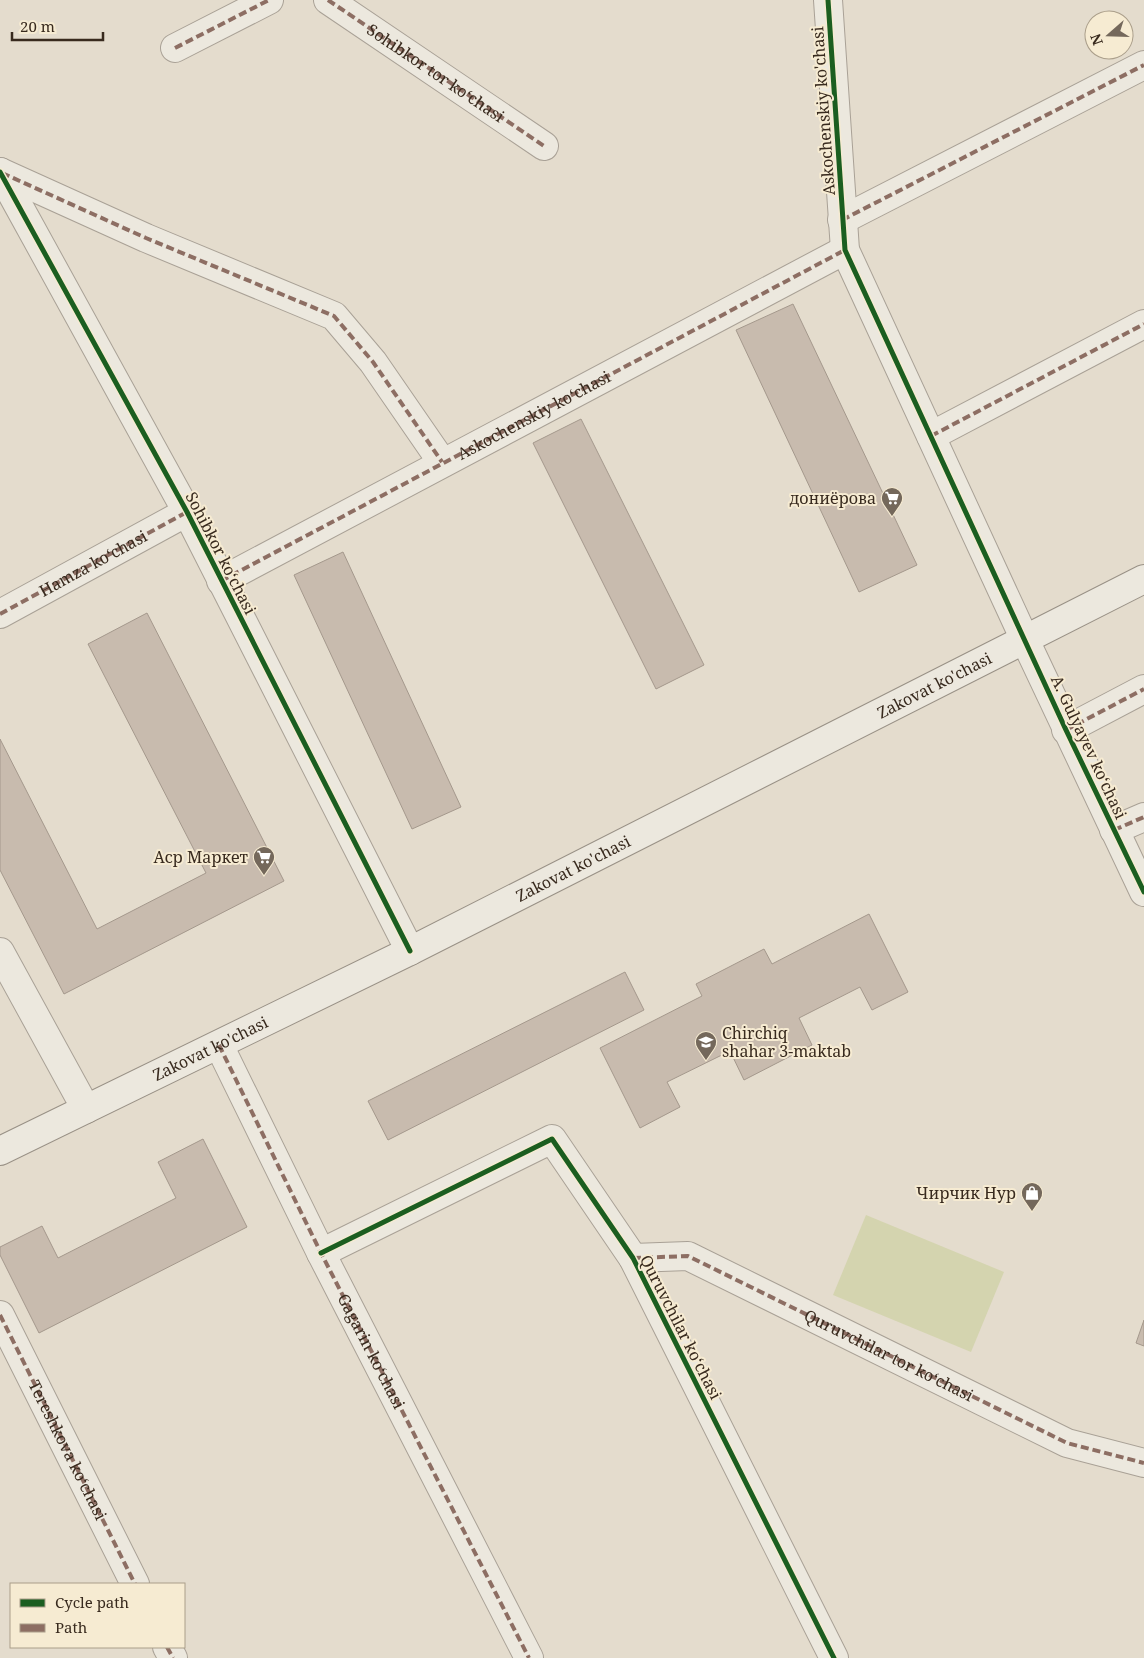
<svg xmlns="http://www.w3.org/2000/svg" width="1144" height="1658" font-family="'Noto Serif',serif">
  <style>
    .green { fill: #d4d4af }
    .building { fill: #c8bbae; stroke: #a4988c }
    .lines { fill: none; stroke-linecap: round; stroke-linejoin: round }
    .minor-casing { stroke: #a9a196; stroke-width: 30 }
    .tertiary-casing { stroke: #a9a196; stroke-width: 30 }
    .secondary-casing { stroke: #999186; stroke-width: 30 }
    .minor { stroke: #ece8de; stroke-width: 28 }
    .tertiary { stroke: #ece8de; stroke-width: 28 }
    .secondary { stroke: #ece8de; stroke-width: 28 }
    .quiet { stroke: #8d6e63; stroke-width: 4; stroke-dasharray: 8 4; stroke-linecap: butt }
    .cycleway-casing { stroke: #f6ebd2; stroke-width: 8 }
    .cycleway { stroke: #1b5e20; stroke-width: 5 }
    .labels { text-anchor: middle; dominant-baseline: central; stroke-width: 4; stroke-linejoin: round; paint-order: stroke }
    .street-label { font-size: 16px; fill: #382a1e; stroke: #f6ebd2 }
    .poi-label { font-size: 16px; fill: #382a1e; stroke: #f6ebd2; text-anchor: end }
  </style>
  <rect width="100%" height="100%" fill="#e4dccd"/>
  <!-- green -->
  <path class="green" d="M866 1215 1004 1272 971 1352 833 1295Z"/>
  <!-- building -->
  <path class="building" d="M793 304 917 565 859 592 736 330Z
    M581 419 704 665 656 689 533 443Z
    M343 552 461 807 412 829 294 575Z
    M147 613 284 881 64 994 0 870V739L97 929 206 873 88 644Z
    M869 914 908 992 872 1010 860 987 799 1018 812 1045 744 1080 730 1051 667 1082 680 1107 640 1128 600 1048 702 996 696 984 764 949 772 964Z
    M625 972 644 1010 388 1140 368 1101Z
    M203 1139 247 1227 39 1333 0 1255V1247L42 1226 58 1258 176 1198 158 1162Z
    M1144 1320V1346L1136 1343Z"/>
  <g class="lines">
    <!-- minor casing -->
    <g class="minor-casing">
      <g id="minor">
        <path id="s1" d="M328 0 544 146"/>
        <path d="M828 0 845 250 1025 640"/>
        <path d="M175 48 269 0"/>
        <path d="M0 172 187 512 410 951"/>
        <path d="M0 172 146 238 334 316 373 362 442 462"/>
        <path d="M842 220 1144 65"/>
        <path d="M931 436 1144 324"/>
        <path d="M221 581 845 250"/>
        <path id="s2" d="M0 614 187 512"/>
        <path d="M1066 730 1144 689"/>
        <path d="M1114 830 1144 817"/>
        <path d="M0 952 86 1109"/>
        <path d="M219 1045 321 1253 529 1658"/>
        <path d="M321 1253 552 1139 633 1258 834 1658"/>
        <path id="s3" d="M633 1258 688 1256 1067 1443 1144 1463"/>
        <path d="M0 1315 135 1584"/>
        <path d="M167 1647 173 1658"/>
      </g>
    </g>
    <!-- tertiary casing -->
    <g class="tertiary-casing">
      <path id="tertiary" d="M1025 640 1144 892"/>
    </g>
    <!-- secondary casing -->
    <g class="secondary-casing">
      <g id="secondary">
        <path id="s4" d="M0 1151 410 951 1144 579"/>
      </g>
    </g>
    <!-- minor -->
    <use href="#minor" class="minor"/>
    <!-- tertiary -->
    <use href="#tertiary" class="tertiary"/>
    <!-- secondary -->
    <use href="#secondary" class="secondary"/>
    <!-- quiet -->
    <g class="quiet">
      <path d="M328 0 544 146"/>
      <path d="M175 48 269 0"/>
      <path d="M2 173 146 238 334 316 373 362 442 462"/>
      <path d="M842 220 1144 65"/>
      <path d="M931 436 1144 324"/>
      <path id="s5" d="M221 581 845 250"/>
      <path d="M0 614 187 512"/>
      <path d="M1066 730 1144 689"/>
      <path d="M1114 830 1144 817"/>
      <path id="s6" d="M219 1045 321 1253 529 1658"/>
      <path d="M633 1258 688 1256 1067 1443 1144 1463"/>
      <path id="s7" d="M0 1315 135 1584"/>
      <path d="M167 1647 173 1658"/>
    </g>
    <!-- cycleway casing -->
    <g class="cycleway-casing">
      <path id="cycleway" d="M828 0 845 250 1066 730 1144 892
        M0 172 187 512 410 951
        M321 1253 552 1139 633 1258 834 1658"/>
    </g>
    <!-- cycleway -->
    <use href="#cycleway" class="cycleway"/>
  </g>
  <!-- icons -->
  <defs>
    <g id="supermarket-pin" transform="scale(1.125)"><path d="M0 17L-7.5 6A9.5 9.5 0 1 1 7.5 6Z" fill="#74685b" stroke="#f6ebd2"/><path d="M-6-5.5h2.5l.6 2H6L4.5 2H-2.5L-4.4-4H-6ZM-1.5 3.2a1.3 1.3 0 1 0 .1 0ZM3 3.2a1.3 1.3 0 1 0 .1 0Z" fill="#fff"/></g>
    <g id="school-pin" transform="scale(1.125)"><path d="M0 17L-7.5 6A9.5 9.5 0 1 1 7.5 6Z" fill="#74685b" stroke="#f6ebd2"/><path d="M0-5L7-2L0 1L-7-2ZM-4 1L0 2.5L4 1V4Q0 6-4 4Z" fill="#fff"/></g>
    <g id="shop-pin" transform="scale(1.125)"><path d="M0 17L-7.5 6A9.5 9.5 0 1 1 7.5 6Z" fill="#74685b" stroke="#f6ebd2"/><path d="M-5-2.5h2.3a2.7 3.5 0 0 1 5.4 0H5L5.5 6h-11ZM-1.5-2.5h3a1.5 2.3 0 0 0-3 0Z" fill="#fff"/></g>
  </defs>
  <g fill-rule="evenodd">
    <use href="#supermarket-pin" x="892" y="498"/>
    <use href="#supermarket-pin" x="264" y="857"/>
    <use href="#school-pin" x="706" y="1042"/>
    <use href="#shop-pin" x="1032" y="1193"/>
  </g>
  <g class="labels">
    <!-- street labels -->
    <g class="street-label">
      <text stroke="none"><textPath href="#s1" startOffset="130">Sohibkor tor ko‘chasi</textPath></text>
      <text transform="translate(823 111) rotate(-94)">Askochenskiy ko'chasi</text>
      <text stroke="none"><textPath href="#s5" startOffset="354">Askochenskiy ko‘chasi</textPath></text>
      <text transform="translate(221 553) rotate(63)">Sohibkor ko‘chasi</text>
      <text stroke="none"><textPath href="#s2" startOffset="106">Hamza ko‘chasi</textPath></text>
      <text stroke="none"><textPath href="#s4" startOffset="1044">Zakovat ko'chasi</textPath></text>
      <text transform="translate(1089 747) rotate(65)">A. Gulyayev ko‘chasi</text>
      <text stroke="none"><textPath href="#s4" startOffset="639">Zakovat ko'chasi</textPath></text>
      <text stroke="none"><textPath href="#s4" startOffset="234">Zakovat ko'chasi</textPath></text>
      <text transform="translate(681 1327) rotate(63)">Quruvchilar ko‘chasi</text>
      <text stroke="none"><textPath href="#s6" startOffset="342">Gagarin ko‘chasi</textPath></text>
      <text stroke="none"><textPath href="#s3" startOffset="279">Quruvchilar tor ko‘chasi</textPath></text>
      <text stroke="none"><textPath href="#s7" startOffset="151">Tereshkova ko‘chasi</textPath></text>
    </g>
    <!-- poi labels -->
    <g class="poi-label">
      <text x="876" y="498">дониёрова</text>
      <text x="248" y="857">Аср Маркет</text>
      <text x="722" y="1033" text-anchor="start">Chirchiq<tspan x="722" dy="18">shahar 3-maktab</tspan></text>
      <text x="1016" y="1193">Чирчик Нур</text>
    </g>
  </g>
  <!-- legend -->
  <rect x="10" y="1583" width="175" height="65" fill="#f6ebd2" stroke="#aa9e8a"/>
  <rect x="20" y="1599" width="25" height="8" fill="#1b5e20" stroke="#aa9e8a"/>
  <text x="55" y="1608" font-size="15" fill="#382a1e">Cycle path</text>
  <rect x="20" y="1624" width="25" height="8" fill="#8d6e63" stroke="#aa9e8a"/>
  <text x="55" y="1633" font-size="15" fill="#382a1e">Path</text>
  <!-- north arrow -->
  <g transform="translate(1109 35) rotate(250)"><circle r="24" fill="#f6ebd2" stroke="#aa9e8a"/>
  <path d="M0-4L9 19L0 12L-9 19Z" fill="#74685b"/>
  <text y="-8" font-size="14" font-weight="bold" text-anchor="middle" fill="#382a1e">N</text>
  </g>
  <!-- scale -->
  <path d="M12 32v8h91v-8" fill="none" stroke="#382a1e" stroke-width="2.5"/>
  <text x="20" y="32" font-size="15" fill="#382a1e" stroke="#f6ebd2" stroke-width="4" paint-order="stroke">20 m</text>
</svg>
